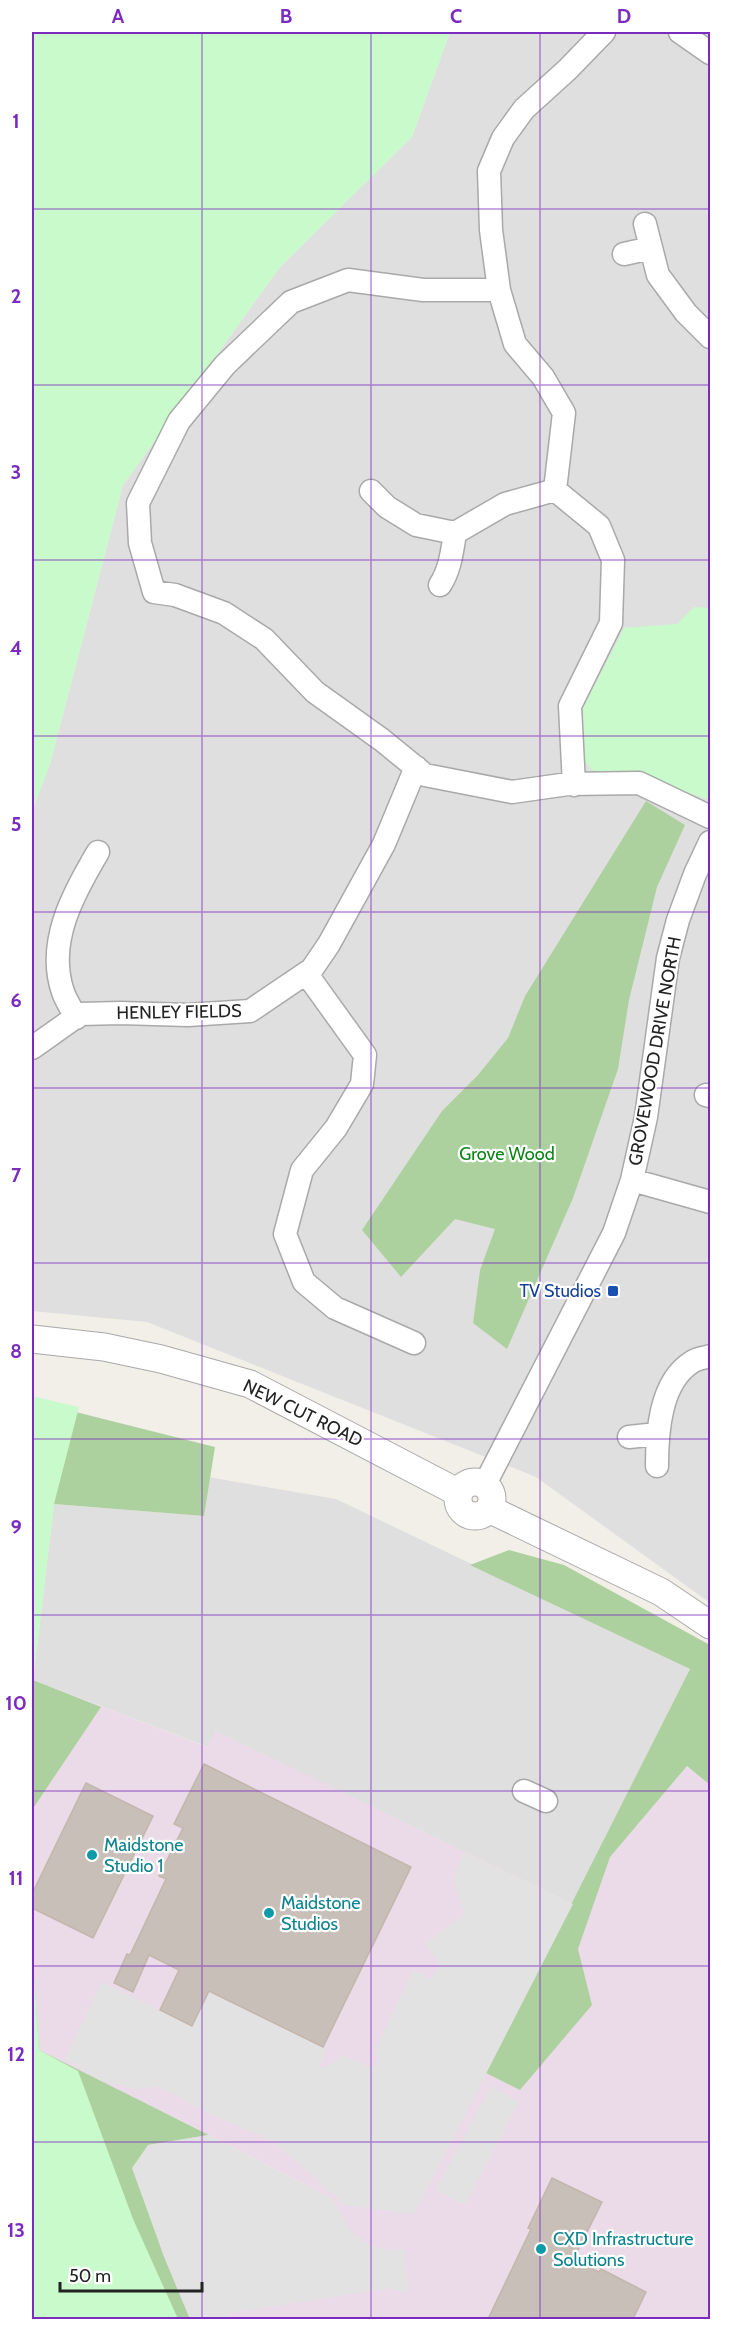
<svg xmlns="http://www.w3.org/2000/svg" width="742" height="2351" font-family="Cabin,sans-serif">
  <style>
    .residential { fill: #e0dfdf }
    .industrial { fill: #ebdbe8; fill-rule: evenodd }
    .forest { fill: #add19e }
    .park { fill: #c8facc }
    .parking { fill: #e2e2e2 }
    .building { fill: #c7bfb8; stroke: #c4b6ab; stroke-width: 1.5 }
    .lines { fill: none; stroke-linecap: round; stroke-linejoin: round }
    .minor-casing { stroke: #a9a9a9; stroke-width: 25 }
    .tertiary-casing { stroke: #a9a9a9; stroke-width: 29 }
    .minor { stroke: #fff; stroke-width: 22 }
    .tertiary { stroke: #fff; stroke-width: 27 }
    .grid { fill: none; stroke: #7b2cbf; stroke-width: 1.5; stroke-opacity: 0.55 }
    .transit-dot { fill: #1a4fb4; stroke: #fff; stroke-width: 2 }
    .culture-dot { fill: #0f9aa8; stroke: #fff; stroke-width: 2 }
    .labels { text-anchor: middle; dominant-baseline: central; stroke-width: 4.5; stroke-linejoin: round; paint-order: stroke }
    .street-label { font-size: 18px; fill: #222; stroke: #fff }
    .park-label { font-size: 18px; fill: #0c8416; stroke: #fff }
    .transit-label { font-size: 18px; fill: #164399; stroke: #fff; text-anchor: end }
    .culture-label { font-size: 18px; fill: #0d838f; stroke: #fff; text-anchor: start }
    .neatline { fill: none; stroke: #7b2cbf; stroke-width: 2 }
    .grid-label { font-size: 20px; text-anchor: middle; font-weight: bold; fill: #7b2cbf }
  </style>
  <rect width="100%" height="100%" fill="#f2efe9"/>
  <!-- residential -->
  <path class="residential" d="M450 32H710V1603L536 1477 147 1322 32 1311V811L50 764 123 485 280 267 412 137Z
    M208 1477 336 1499 690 1669 573 1904 216 1732 208 1747 33 1680 54 1504 204 1516Z"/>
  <!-- industrial -->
  <path class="industrial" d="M33 1680 207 1747 216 1731 573 1904 495 2058 610 1856 687 1766 710 1785V2319H178L78 2071 39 2050 32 1942ZM116 2090 184 2122 322 2193Z"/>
  <!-- forest -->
  <path class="forest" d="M646 801 685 825 657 887 629 1000 618 1069 573 1198 507 1349 473 1323 480 1270 495 1229 455 1219 401 1277 362 1230 442 1111 478 1075 508 1038 525 996Z
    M32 1401 215 1447 204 1516 54 1504 32 1495Z
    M509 1550 564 1565 710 1645V1785L687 1766 610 1857 578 1949 592 2005 520 2090 486 2073 690 1669 470 1565Z
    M33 1680 101 1707 32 1810V1682Z
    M32 1942 39 2050 209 2135 148 2145 163 2254 190 2319H32Z"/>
  <!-- park -->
  <path class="park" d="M32 32H450L412 137 280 267 123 485 50 764 32 811Z
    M694 607 710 608V798L705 799 655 780 592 770 584 760 583 708 624 628 677 624Z
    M32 1396 79 1407 54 1504 33 1680 32 1716Z
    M32 1942 39 2050 78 2071 133 2219 178 2319H32Z"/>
  <!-- parking -->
  <path class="parking" d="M464 1852 573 1904 414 2214 345 2205 273 2141 212 2115 160 2087 134 2089 99 2080 65 2059 102 1982 192 2025 209 1991 327 2049 318 2069 332 2064 342 2055 373 2068 379 2058 373 2055 413 1970 432 1979 439 1963 426 1945 428 1942 464 1914 454 1879Z
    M491 2086 519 2102 465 2205 436 2190Z
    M209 2135 333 2199 349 2229 368 2244 386 2250 406 2249 408 2293 390 2288 230 2313 231 2319H190L163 2254 132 2168 148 2145Z"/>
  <!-- building -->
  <path class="building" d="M204 1764 411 1867 323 2047 209 1991 192 2026 160 2010 179 1970 149 1955 133 1992 114 1983 127 1954 130 1955 166 1879 159 1876 183 1828 174 1824Z
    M86 1783 153 1816 93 1938 32 1908V1894Z
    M552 2178 602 2202 573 2260 599 2272 601 2269 646 2292 633 2319H488L531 2229 528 2228Z"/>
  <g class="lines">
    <!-- minor casing -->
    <g class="minor-casing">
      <path id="minor" d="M680 32 710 53
        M645 224 658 275 686 313 710 337
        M624 254 651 248
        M499 290H423L348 280 291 302 225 365 179 421 138 503 140 543 154 592 175 595 224 613 264 639 315 692 382 740 425 775 512 792 568 784 639 783 710 817
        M371 491 387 507 416 525 455 533 505 504 555 490
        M440 585C450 570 452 552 455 533
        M574 785 570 706 611 623 613 560 599 526 555 490 564 413 543 377 515 344 499 290 491 230 489 171 503 138 524 109 567 70 604 32
        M306 973 365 1055 362 1084 336 1128 302 1170 285 1234 304 1282 335 1308 414 1343
        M76 1018C72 1009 66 1001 63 992 46 943 73 894 98 852
        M32 1048 80 1014 120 1013 188 1015 250 1011 312 969 329 944 384 844 416 767
        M706 1095 710 1096
        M632 1180 710 1202
        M629 1437 657 1434
        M657 1466C657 1432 660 1382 692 1362 697 1358 705 1358 710 1356
        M485 1484 614 1233 632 1180 646 1117 668 958 678 920 695 874 710 842
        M524 1791 546 1801"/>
    </g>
    <!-- tertiary casing -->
    <g class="tertiary-casing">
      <path id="tertiary" d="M32 1339 104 1347 161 1359 250 1384 459 1493
        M458 1499a17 17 0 1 1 34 0a17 17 0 1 1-34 0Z
        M489 1509 661 1592 710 1625"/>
    </g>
    <!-- minor -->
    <use href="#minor" class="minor"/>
    <!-- tertiary -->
    <use href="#tertiary" class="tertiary"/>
  </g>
  <!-- grid -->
  <path class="grid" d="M202 32V2320M371 32V2320M540 32V2320M32 209H710M32 385H710M32 560H710M32 736H710M32 912H710M32 1088H710M32 1263H710M32 1439H710M32 1615H710M32 1791H710M32 1966H710M32 2142H710"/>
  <!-- markers -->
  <rect class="transit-dot" x="607" y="1285" width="12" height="12" rx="3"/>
  <g class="culture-dot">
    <circle cx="92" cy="1855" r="6"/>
    <circle cx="269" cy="1913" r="6"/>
    <circle cx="541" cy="2249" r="6"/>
  </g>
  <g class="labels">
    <!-- street labels -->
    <g class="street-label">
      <text transform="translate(179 1012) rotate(-1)">HENLEY FIELDS</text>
      <text transform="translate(655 1051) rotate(-80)">GROVEWOOD DRIVE NORTH</text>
      <text transform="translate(303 1413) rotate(26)">NEW CUT ROAD</text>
    </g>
    <!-- park labels -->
    <g class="park-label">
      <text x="507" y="1154">Grove Wood</text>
    </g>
    <!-- transit labels -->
    <g class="transit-label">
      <text x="601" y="1291">TV Studios</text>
    </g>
    <!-- culture labels -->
    <g class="culture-label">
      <text x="104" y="1845">Maidstone<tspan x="104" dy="21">Studio 1</tspan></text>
      <text x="281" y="1903">Maidstone<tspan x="281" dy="21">Studios</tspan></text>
      <text x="553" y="2239">CXD Infrastructure<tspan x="553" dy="21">Solutions</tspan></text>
    </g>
  </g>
  <!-- border -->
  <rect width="742" height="2351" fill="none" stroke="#ffffff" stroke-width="66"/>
  <!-- scale -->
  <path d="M60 2282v9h142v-9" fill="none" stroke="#222222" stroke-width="3"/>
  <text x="69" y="2282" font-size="18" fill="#222222" stroke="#ffffff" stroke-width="4.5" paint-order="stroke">50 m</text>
  <rect x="33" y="33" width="676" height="2285" class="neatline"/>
  <g class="grid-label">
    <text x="118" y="23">A</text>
    <text x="286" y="23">B</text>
    <text x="456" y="23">C</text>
    <text x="624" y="23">D</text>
    <text x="16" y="128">1</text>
    <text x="16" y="303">2</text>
    <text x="16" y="479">3</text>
    <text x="16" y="655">4</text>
    <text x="16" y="831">5</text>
    <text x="16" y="1007">6</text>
    <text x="16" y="1182">7</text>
    <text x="16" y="1358">8</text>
    <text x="16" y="1534">9</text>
    <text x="16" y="1710">10</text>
    <text x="16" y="1885">11</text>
    <text x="16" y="2061">12</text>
    <text x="16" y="2237">13</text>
  </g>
</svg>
